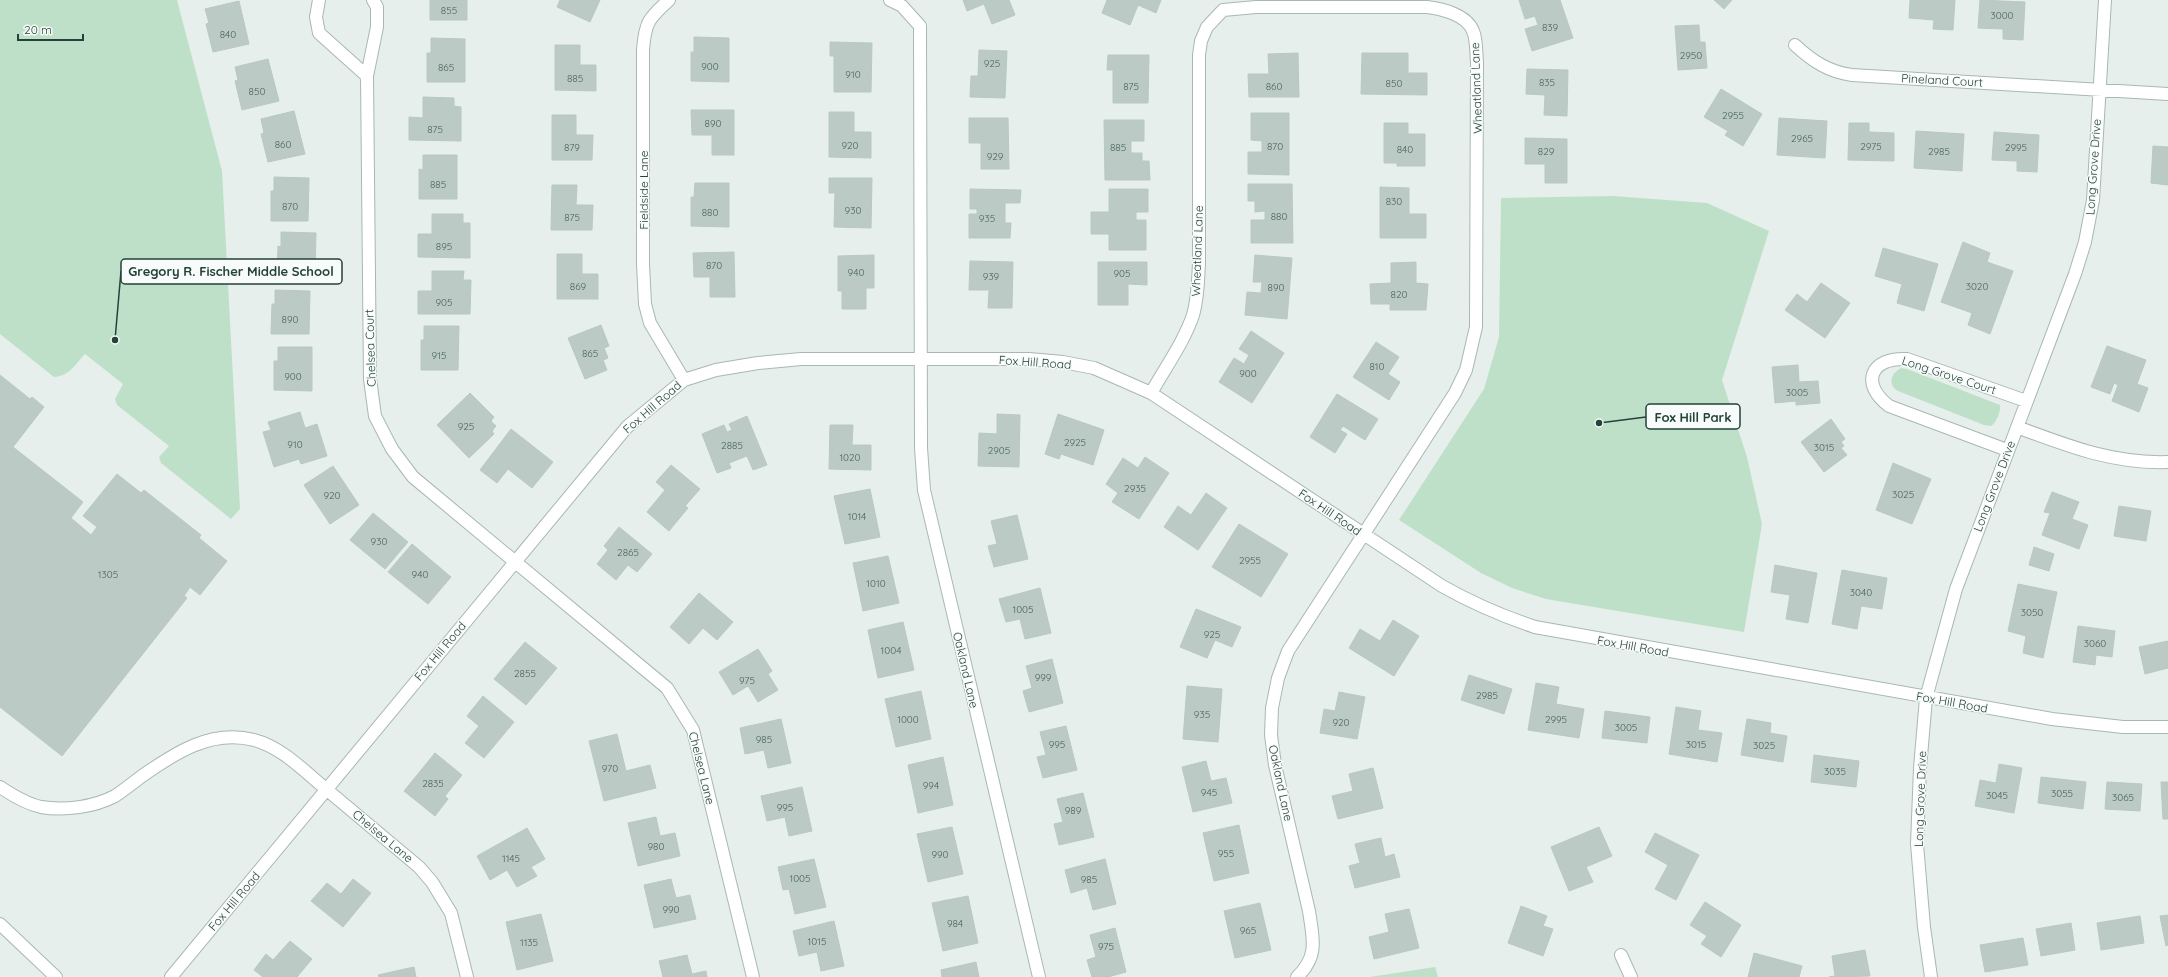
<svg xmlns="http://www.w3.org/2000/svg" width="2168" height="977" font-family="Quicksand,sans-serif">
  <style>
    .green { fill: #bfe0c8 }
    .building { fill: #bbcac4; stroke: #b8c9c2 }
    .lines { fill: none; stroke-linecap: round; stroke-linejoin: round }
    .service-casing { stroke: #a8b8b2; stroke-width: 14 }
    .minor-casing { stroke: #a8b8b2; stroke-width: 14 }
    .service { stroke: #fff; stroke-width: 12 }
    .minor { stroke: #fff; stroke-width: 12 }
    .labels { text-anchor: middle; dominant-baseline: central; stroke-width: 3; stroke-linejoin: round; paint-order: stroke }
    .number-label { font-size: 10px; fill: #4a645c }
    .street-label { font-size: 12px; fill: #24423a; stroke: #f7fbf9 }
    .leader { fill: none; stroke: #24423a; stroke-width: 1.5 }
    .callout-dot { fill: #24423a; stroke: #f7fbf9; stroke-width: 1.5 }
    .callout { fill: #f7fbf9; stroke: #24423a; stroke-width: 1.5 }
    .callout-label { font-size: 13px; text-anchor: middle; font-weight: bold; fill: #24423a }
  </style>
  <rect width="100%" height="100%" fill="#e6efeb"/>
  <!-- green -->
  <path class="green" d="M0 0H177L222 171 240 509 231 519 161 463 159 457 169 446 117 405 115 399 123 384 85 354C75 365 69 376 54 377L0 334Z
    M1613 196 1707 203 1769 231 1722 380 1747 457 1762 524 1744 632 1546 599 1512 588 1481 573 1399 520 1484 389 1499 337 1501 198Z
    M1901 368 1907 369 2000 405C2001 411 1997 422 1991 426L1984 425 1898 391C1887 385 1891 373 1901 368Z
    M1435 967 1438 977H1370Z"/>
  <!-- building -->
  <path class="building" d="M430 0H467V20H430Z
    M560 0H600L590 22 557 7Z
    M963 0H1009L1015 15 992 24 984 4 967 11Z
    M1107 0H1161L1156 13 1138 5 1130 25 1102 13Z
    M1519 0H1560L1573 38 1532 51 1525 29 1538 25 1535 16 1525 19Z
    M1714 0H1732L1724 9Z
    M1910 0H1955L1953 30 1933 29 1934 20 1909 18Z
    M1980 0 2025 2 2023 40 2003 39V29L1978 28Z
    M239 1 249 44 213 52 206 24 209 23 205 9Z
    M1699 25 1700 42H1705L1707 68 1678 70 1675 26Z
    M694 37 729 38V82L691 81V52H694Z
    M431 38 465 39V82H427V53H431Z
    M830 42 872 43 871 92H834V56H830Z
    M555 45H580V65H596V91L555 90Z
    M979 50 1007 51 1005 98 970 97 971 76H978Z
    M1298 53 1299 97H1249L1248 74H1269L1268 54Z
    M1362 53H1408V73H1427V95L1361 94Z
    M1108 55H1149L1148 103H1113V70H1107Z
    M268 59 279 101 242 110 235 81 238 80 235 67Z
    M1527 69 1568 70 1567 116 1544 115 1545 95 1526 94Z
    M1721 89 1762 114 1743 146 1725 135 1728 131 1704 117Z
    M423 97 454 98V106L461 107V141L409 140V117L423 118Z
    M691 110H734V155H712V135H692Z
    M294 111 305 154 268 162 261 134 264 133 261 119Z
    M829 112H854V132H871V158L829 157Z
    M1251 113H1289V175L1248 174V152H1262V141L1251 140Z
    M552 115H576V135H593L592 160H552Z
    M969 118H1008L1009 169H981V143H969Z
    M1779 118 1827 121 1825 158 1777 155Z
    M1104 120H1144V141H1131V153H1142V161H1149L1150 180H1105Z
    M1384 123H1408V134H1425V166H1397V163H1384Z
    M1849 123H1869V132L1894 133V161L1848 160Z
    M1916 131 1964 134 1962 171 1914 168Z
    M1994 132 2039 135 2037 172 2017 171V161L1992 160Z
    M1525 138 1567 139V183H1545V164H1525Z
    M2153 146 2168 147V185L2151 183Z
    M423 155H457V199H419V169L423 170Z
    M274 177 309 178 308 221H271V191H274Z
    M829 178H872L871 228 834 227 835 193H829Z
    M695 183H729V227L691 226V197H694Z
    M1248 184H1292L1293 243H1251V220H1265V211L1255 212V201H1248Z
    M552 185H577L576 205H593L592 230H551Z
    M1380 187 1409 188V214H1426V238H1380Z
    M970 189 1021 190 1020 203H1005V223H1011L1010 238H969V214H977V209H970Z
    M1109 189H1148V212H1136V220H1146V250H1109V234H1091V212H1109Z
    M432 214H463V223H470V258L418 257V234H432Z
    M281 232 316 233 315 276H277L278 246 281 247Z
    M1963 242 1990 253 1987 262 2013 271 1990 334 1968 325 1972 313 1941 302Z
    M1883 248 1938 264 1924 311 1897 303 1902 284 1875 276Z
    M734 252 735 297H710V277H694L693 253Z
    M557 254H582V274H598V299H557Z
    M874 255V288H866V309H842V291H838V256Z
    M1255 255 1292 258 1287 319 1245 315 1247 292 1261 293 1262 282H1253Z
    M970 261 1013 262 1012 308H988L989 290H969Z
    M1098 262H1147V285L1128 284V305H1098Z
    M1416 262V283L1428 284 1426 310H1390V304H1371L1370 284 1391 283V263Z
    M432 271H464L463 280H471L470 314H418V291H432Z
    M1821 283 1850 303 1825 338 1785 310 1797 294 1807 302Z
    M275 290 310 291 309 334H271L272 304H275Z
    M601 325 609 346 604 348 608 358 603 360 607 370 585 379 568 338Z
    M424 326H459L458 370H421V340H424Z
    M1251 331 1284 353 1252 403 1219 382 1234 358 1244 364 1249 355 1239 349Z
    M1376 342 1399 357 1388 374 1400 382 1389 400 1353 377Z
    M2107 346 2146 360 2137 384 2148 388 2139 412 2112 401 2118 385 2114 383 2110 394 2091 387Z
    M278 347H312V391L274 390V361H278Z
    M1798 365 1799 382 1818 381 1820 403 1796 405V401L1775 403 1772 367Z
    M0 375 30 399 32 397 44 407 13 447 83 502 71 518 91 535 97 527 83 516 117 474 141 493 144 490 201 535 199 538 227 561 200 595 190 587 184 596 187 598 62 756 0 707Z
    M470 393 494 417 491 421 496 426 492 431 494 434 469 458 437 425Z
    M1337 394 1378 419 1365 440 1343 426 1340 430 1347 434 1335 453 1310 437Z
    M300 412 305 428 317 424 327 456 301 464 299 459 274 467 263 432 271 430 268 422Z
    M997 414 1020 415 1019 467 978 466 979 433 997 434Z
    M1058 414 1104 430 1093 465 1061 454 1059 459 1045 454Z
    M747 416 767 465 753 470 747 456 729 463 731 468 717 473 702 434 724 425 727 432 732 430 729 424Z
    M1831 419 1845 439 1841 442 1844 446 1841 448 1847 455 1824 472 1801 442Z
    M830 425H853L852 445H871V470L829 469Z
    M511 429 553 462 532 488 508 469 497 483 480 470Z
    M1145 457 1169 473 1139 519 1112 502 1118 493 1106 484 1123 458 1138 468Z
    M1893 463 1931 479 1912 524 1876 510Z
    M671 465 700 489 685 506 688 508 669 531 647 512 665 490 656 482Z
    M333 466 359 505 330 524 304 485Z
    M870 489 880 537 845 544 834 496Z
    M2052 492 2079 502 2072 519 2088 525 2079 549 2042 535 2050 513 2044 512Z
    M1206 493 1227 508 1198 550 1164 527 1178 506 1191 515Z
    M2119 506 2151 511 2146 541 2114 536Z
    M373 513 408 542 385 569 350 540Z
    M1017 515 1028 559 994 567 988 546 997 544 991 521Z
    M1239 524 1288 554 1261 597 1212 567Z
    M619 527 652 554 637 572 628 565 616 580 597 564 608 550 604 546Z
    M412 544 451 577 428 604 388 572Z
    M2034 547 2054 554 2049 571 2029 565Z
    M888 556 899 603 863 611 853 563Z
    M1775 565 1817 573 1808 623 1786 619 1790 595 1771 592Z
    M1842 570 1887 578 1882 609 1861 606 1857 629 1832 624Z
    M2018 584 2057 592 2043 658 2023 653 2026 636 2008 631Z
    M1040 588 1051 633 1025 639 1020 619 1006 622 999 599Z
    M699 593 733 622 717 640 703 628 689 644 670 627Z
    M1196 609 1241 627 1232 647 1215 640 1207 658 1180 647Z
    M1393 620 1419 636 1394 676 1349 648 1360 629 1380 641Z
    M903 622 914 670 878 678 868 630Z
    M2078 626 2115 631 2112 657 2096 655 2095 665 2073 662Z
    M2168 641V668L2145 674 2139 647Z
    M525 642 557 668 526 705 494 679Z
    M758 649 772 671 768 674 778 690 758 702 748 686 733 695 719 672Z
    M1052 659 1063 703 1029 712 1023 691 1032 688 1026 666Z
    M1469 675 1512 689 1504 714 1461 700Z
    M1536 683 1559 687 1556 704 1584 709 1579 738 1528 730Z
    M1187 686 1222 689 1218 742 1183 739Z
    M921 691 931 739 896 747 885 699Z
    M1339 692 1365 697 1357 739 1320 733 1324 709 1335 711Z
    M483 696 514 722 484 758 465 743 479 726 467 716Z
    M1676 707 1701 711 1698 730 1722 733 1717 762 1669 754Z
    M1605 711 1650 717 1647 743 1602 738Z
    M781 719 791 763 768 768 764 750 745 754 740 728Z
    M1747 719 1771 723 1770 733 1787 736 1783 762 1741 755Z
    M1066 726 1077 770 1043 778 1037 757 1046 755 1040 732Z
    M617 734 626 771 650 765 656 788 604 801 589 741Z
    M435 753 462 775 445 796 448 799 435 816 404 791Z
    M1814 755 1859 761 1856 787 1811 782Z
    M943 757 953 805 918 813 908 765Z
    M1206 761 1211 781 1226 778 1232 803 1193 812 1182 767Z
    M1999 764 2022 768 2014 813 1975 806 1980 780 1996 783Z
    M1373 768 1383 808 1338 819 1332 796 1353 791 1349 774Z
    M2041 777 2086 782 2083 809 2038 803Z
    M2107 782 2142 784 2140 811 2105 809Z
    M2161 782H2168V819H2163Z
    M802 787 812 831 789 836 785 817 767 821 761 796Z
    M1083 793 1094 837 1059 845 1054 824 1063 822 1057 799Z
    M656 817 660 836 675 833 680 856 638 866 628 823Z
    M1239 825 1249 873 1214 881 1203 833Z
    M952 827 963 874 928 882 917 834Z
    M1599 827 1612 856 1586 867 1593 882 1569 891 1551 847Z
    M527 828 545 859 531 867 537 876 517 887 507 870 490 880 477 856Z
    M1655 833 1699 855 1676 900 1655 889 1668 865 1645 852Z
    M1381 838 1385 857 1394 854 1400 877 1355 888 1349 866 1360 863 1355 844Z
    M814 859 826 907 795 914 789 889 783 890 778 867Z
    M1105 859 1116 904 1093 910 1087 888 1071 893 1065 870Z
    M353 879 371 893 343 927 311 901 327 883 341 894Z
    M671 879 676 898 690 895 696 919 654 928 644 885Z
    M968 896 978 943 943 951 932 903Z
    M1705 902 1741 925 1721 957 1701 944 1707 936 1690 925Z
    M1260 903 1271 950 1235 958 1224 911Z
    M1521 906 1547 916 1543 926 1553 929 1543 956 1508 943Z
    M1409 909 1419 948 1374 959 1369 937 1389 932 1385 914Z
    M541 914 553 961 517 970 506 922Z
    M2168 915V945L2166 946 2160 916Z
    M2140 916 2144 943 2101 950 2097 923Z
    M834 921 844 966 821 971 817 952 799 956 793 931Z
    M2071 923 2075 950 2041 956 2036 929Z
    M1115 928 1126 972 1108 977H1092L1087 960 1096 957 1090 935Z
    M2023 938 2028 965 1985 972 1980 945Z
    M290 941 312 959 297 977H263L254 970 266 954 273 960Z
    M1865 950 1870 976 1829 977 1835 976 1832 956Z
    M1754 953 1802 966 1799 977H1748Z
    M687 955 692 974 706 971 707 977H663L659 961Z
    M976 962 979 977H942L941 970Z
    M414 967 416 977H379L378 975Z"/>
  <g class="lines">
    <!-- service casing -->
    <g class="service-casing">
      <path id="service" d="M0 787C12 795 27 804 41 807 65 811 94 807 115 796 124 790 133 783 142 776 175 753 211 729 254 740 282 747 305 772 326 789"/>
    </g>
    <!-- minor casing -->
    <g class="minor-casing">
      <path id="minor" d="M319 0 316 17 319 33 367 76
        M373 0 377 7V27L367 76 370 379 375 416 392 449 413 477 667 688 693 730 753 977
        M669 0C649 18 645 22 643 50V264L645 304 650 323 684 380
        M890 0 902 6 920 26 921 448 924 490 1039 977
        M1795 45C1812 61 1829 72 1852 75L2168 94
        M1151 393C1165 368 1184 342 1193 315 1198 298 1198 280 1199 263V55L1201 41 1207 27 1223 10 1256 7H1427C1443 9 1467 15 1473 31 1477 40 1476 53 1477 63L1476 327 1466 370 1455 393 1288 651 1278 678 1272 708 1271 735 1275 765 1309 911C1313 939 1319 956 1297 977
        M2017 427C2068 446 2113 464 2168 462
        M2007 450 1889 406C1860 384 1870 357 1907 359L2026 401
        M326 789 419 867 432 882 451 913 467 977
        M0 924 56 977
        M1621 955 1631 977
        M171 977 627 427 684 380 716 370 758 363 801 359H1029L1063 362 1094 368 1151 393 1442 586C1472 603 1502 616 1535 627L2052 719 2123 727H2168
        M1931 977 1924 927 1917 844 1920 768 1926 698 1956 589 2075 274 2085 242 2093 200 2105 0"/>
    </g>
    <!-- service -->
    <use href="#service" class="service"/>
    <!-- minor -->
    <use href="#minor" class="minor"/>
  </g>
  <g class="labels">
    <!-- number labels -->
    <g class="number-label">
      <text x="449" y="10">855</text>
      <text x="2002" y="15">3000</text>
      <text x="1550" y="27">839</text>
      <text x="228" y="34">840</text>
      <text x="1691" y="55">2950</text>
      <text x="992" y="63">925</text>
      <text x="710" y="66">900</text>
      <text x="446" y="67">865</text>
      <text x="853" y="74">910</text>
      <text x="575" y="78">885</text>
      <text x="1547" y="82">835</text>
      <text x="1394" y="83">850</text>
      <text x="1131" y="86">875</text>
      <text x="1274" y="86">860</text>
      <text x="257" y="91">850</text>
      <text x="1733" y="115">2955</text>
      <text x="713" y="123">890</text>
      <text x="435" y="129">875</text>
      <text x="1802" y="138">2965</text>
      <text x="283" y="144">860</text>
      <text x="850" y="145">920</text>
      <text x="1275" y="146">870</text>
      <text x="1871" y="146">2975</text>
      <text x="572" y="147">879</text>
      <text x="1118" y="147">885</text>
      <text x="2016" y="147">2995</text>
      <text x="1405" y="149">840</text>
      <text x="1546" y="151">829</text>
      <text x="1939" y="151">2985</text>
      <text x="995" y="156">929</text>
      <text x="438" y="184">885</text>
      <text x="1394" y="201">830</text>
      <text x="290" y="206">870</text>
      <text x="853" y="210">930</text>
      <text x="710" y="212">880</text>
      <text x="1279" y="216">880</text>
      <text x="572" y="217">875</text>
      <text x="987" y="218">935</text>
      <text x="444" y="246">895</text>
      <text x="714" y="265">870</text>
      <text x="856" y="272">940</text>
      <text x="1122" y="273">905</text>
      <text x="991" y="276">939</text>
      <text x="578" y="286">869</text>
      <text x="1977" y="286">3020</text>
      <text x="1276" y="287">890</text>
      <text x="1399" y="294">820</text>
      <text x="444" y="302">905</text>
      <text x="290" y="319">890</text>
      <text x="590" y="353">865</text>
      <text x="439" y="355">915</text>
      <text x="1377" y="366">810</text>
      <text x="1248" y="373">900</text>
      <text x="293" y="376">900</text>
      <text x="1797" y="392">3005</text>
      <text x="466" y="426">925</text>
      <text x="1075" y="442">2925</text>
      <text x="295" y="444">910</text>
      <text x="732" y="445">2885</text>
      <text x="1824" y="447">3015</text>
      <text x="999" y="450">2905</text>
      <text x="850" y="457">1020</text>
      <text x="1135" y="488">2935</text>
      <text x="1903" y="494">3025</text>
      <text x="332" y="495">920</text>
      <text x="857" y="516">1014</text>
      <text x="379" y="541">930</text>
      <text x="628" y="552">2865</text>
      <text x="1250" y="560">2955</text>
      <text x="108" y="574">1305</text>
      <text x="420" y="574">940</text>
      <text x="876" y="583">1010</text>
      <text x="1861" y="592">3040</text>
      <text x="1023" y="609">1005</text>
      <text x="2032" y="612">3050</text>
      <text x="1212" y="634">925</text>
      <text x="2095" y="643">3060</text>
      <text x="891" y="650">1004</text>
      <text x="525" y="673">2855</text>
      <text x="1043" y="677">999</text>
      <text x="747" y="680">975</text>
      <text x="1487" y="695">2985</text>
      <text x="1202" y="714">935</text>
      <text x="908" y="719">1000</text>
      <text x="1556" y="719">2995</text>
      <text x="1341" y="722">920</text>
      <text x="1626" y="727">3005</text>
      <text x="764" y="739">985</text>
      <text x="1057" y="744">995</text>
      <text x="1696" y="744">3015</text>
      <text x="1764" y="745">3025</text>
      <text x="610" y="768">970</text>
      <text x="1835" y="771">3035</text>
      <text x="433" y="783">2835</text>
      <text x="931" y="785">994</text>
      <text x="1209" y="792">945</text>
      <text x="2062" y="793">3055</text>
      <text x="1997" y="795">3045</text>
      <text x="2123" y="797">3065</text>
      <text x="785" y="807">995</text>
      <text x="1073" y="810">989</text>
      <text x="656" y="846">980</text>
      <text x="1226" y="853">955</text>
      <text x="940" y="854">990</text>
      <text x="511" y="858">1145</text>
      <text x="800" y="878">1005</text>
      <text x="1089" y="879">985</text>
      <text x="671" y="909">990</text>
      <text x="955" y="923">984</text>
      <text x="1248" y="930">965</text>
      <text x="817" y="941">1015</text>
      <text x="529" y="942">1135</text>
      <text x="1106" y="946">975</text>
    </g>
    <!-- street labels -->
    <g class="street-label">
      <text transform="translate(1942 80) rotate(3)">Pineland Court</text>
      <text transform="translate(1476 88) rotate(-92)">Wheatland Lane</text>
      <text transform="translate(2093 167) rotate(-86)">Long Grove Drive</text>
      <text transform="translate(643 190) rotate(-90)">Fieldside Lane</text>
      <text transform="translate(1197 251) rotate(-88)">Wheatland Lane</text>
      <text transform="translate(370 348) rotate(-92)">Chelsea Court</text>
      <text transform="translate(1035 362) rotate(4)">Fox Hill Road</text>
      <text transform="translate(1949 375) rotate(18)">Long Grove Court</text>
      <text transform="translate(652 407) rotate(-41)">Fox Hill Road</text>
      <text transform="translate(1994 486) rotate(-69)">Long Grove Drive</text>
      <text transform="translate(1330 512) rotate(34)">Fox Hill Road</text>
      <text transform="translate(1633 646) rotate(10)">Fox Hill Road</text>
      <text transform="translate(440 651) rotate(-50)">Fox Hill Road</text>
      <text transform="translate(966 670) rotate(77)">Oakland Lane</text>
      <text transform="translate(1952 702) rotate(10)">Fox Hill Road</text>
      <text transform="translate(702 768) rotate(76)">Chelsea Lane</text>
      <text transform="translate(1281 783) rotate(78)">Oakland Lane</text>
      <text transform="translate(1920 799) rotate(-88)">Long Grove Drive</text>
      <text transform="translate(383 836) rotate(40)">Chelsea Lane</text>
      <text transform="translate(234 901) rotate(-50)">Fox Hill Road</text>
    </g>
  </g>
  <!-- callouts -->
  <path class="leader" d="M115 340L121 271M1599 423L1646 417"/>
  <g class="callout-dot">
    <circle cx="115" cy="340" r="4"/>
    <circle cx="1599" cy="423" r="4"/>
  </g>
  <g class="callout">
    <rect x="121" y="259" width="221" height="25" rx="4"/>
    <rect x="1646" y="404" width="94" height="25" rx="4"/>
  </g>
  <g class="callout-label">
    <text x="231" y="276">Gregory R. Fischer Middle School</text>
    <text x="1693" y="422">Fox Hill Park</text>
  </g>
  <!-- scale -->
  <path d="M18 34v6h65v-6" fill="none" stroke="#24423a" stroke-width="2"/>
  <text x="24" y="34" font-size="12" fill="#24423a" stroke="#f7fbf9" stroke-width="3" paint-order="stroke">20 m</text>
</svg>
